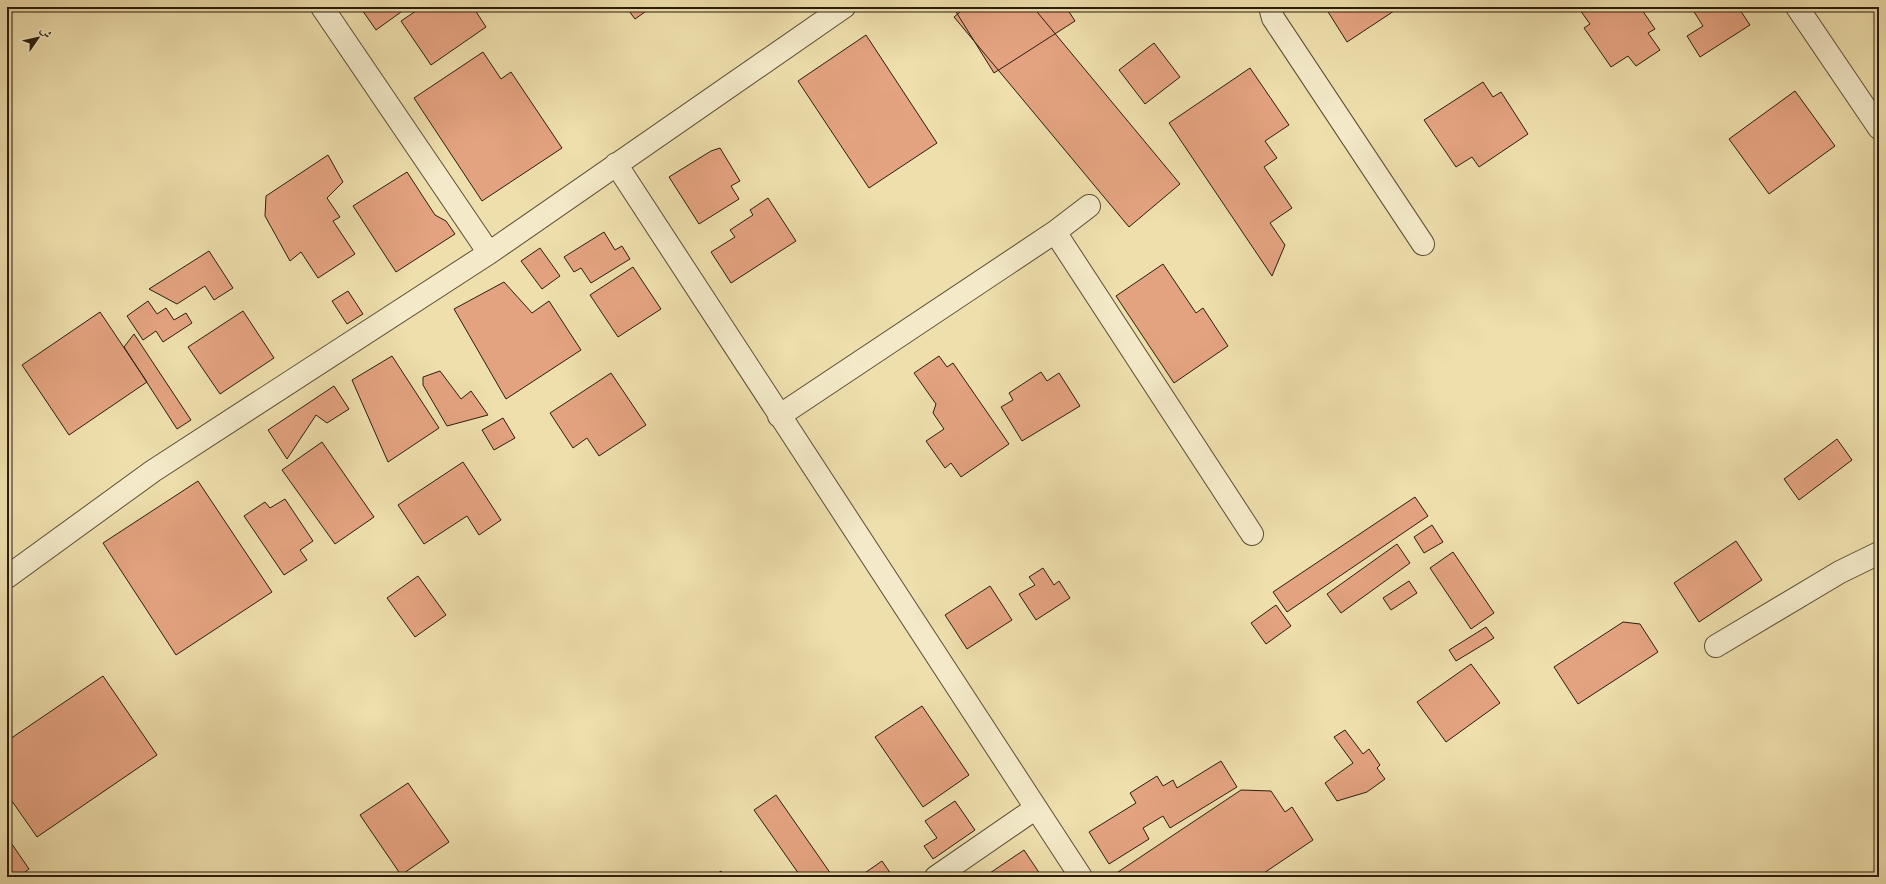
<svg xmlns="http://www.w3.org/2000/svg" width="1886" height="884" font-family="'Sorts Mill Goudy',Amiri,serif">
  <style>
    .building { fill: #e4a380; stroke: #2b1d0f }
    .lines { fill: none; stroke-linecap: round; stroke-linejoin: round }
    .minor-casing { stroke: #5c4e36; stroke-width: 24 }
    .minor { stroke: #f4eac9; stroke-width: 22 }
  </style>
  <rect width="100%" height="100%" fill="#eedfac"/>
  <filter id="stains"><feTurbulence type="fractalNoise" baseFrequency=".005" numOctaves="4"/><feColorMatrix values="0 0 0 0 .2 0 0 0 0 .09 0 0 0 0 .02 0 0 0 .5 -.17"/></filter>
  <radialGradient id="worn" r=".72"><stop offset=".6" stop-color="#630" stop-opacity="0"/><stop offset="1" stop-color="#630" stop-opacity=".3"/></radialGradient>
  <!-- building -->
  <path class="building" d="M360 7H408L376 30Z
    M422 7H473L486 27 431 65 401 21Z
    M626 7H652L635 19Z
    M953 7H1066L1075 21 994 73Z
    M966 7H1033L1180 184 1129 227 954 17Z
    M1325 7H1400L1347 42Z
    M1584 7H1640L1655 29 1648 33 1660 50 1636 66 1628 56 1611 67 1584 28 1590 24 1580 10Z
    M1691 7H1738L1750 25 1700 57 1687 36 1703 26Z
    M866 35 937 143 869 188 798 81Z
    M1154 43 1180 77 1145 104 1119 70Z
    M483 52 501 79 511 72 562 148 482 201 414 98Z
    M1250 68 1289 125 1265 141 1277 158 1264 167 1292 208 1270 223 1285 245 1272 276 1169 123Z
    M1483 82 1493 97 1501 92 1528 134 1479 167 1472 157 1456 167 1424 120Z
    M1795 91 1835 146 1769 194 1729 139Z
    M720 148 740 181 731 186 739 199 699 224 669 177 711 151Z
    M328 155 343 182 327 198 340 217 333 221 355 254 318 278 301 252 290 261 265 216 266 196Z
    M407 172 435 215 446 221 455 234 396 272 353 206Z
    M768 198 796 241 731 283 711 252 735 237 730 230 753 215 750 210Z
    M604 232 615 250 622 246 630 259 591 283 581 268 574 272 564 257Z
    M540 248 560 276 542 289 521 261Z
    M209 251 233 288 214 300 205 286 177 304 149 289Z
    M1163 264 1196 313 1203 308 1228 346 1174 383 1116 296Z
    M633 267 661 309 618 337 590 295Z
    M504 282 532 313 549 301 581 350 506 399 454 309Z
    M348 291 363 314 347 324 332 301Z
    M148 301 157 314 166 308 174 320 186 313 192 323 163 342 156 331 143 340 127 316Z
    M243 311 274 358 220 394 188 347Z
    M100 312 147 382 69 435 22 365Z
    M134 334 191 420 177 429 124 347Z
    M392 356 439 428 388 462 352 380Z
    M939 356 947 367 953 363 1009 444 961 477 951 463 945 468 926 441 944 429 933 413 936 404 914 373Z
    M440 371 461 399 471 391 488 415 447 426 423 385V377Z
    M1041 372 1047 381 1059 373 1080 406 1022 441 1001 407 1013 400 1009 393Z
    M611 373 646 425 599 456 587 438 573 448 550 413Z
    M334 386 349 409 327 423 316 415 287 459 268 430Z
    M503 418 515 438 494 450 482 430Z
    M1837 439 1852 460 1799 500 1784 479Z
    M322 442 374 517 335 544 282 470Z
    M463 462 501 520 479 535 467 516 424 544 398 505Z
    M198 481 272 592 176 655 103 543Z
    M1415 497 1428 516 1287 612 1273 592Z
    M285 499 313 541 300 550 307 560 284 575 244 516 265 502 270 508Z
    M1432 525 1443 542 1424 553 1414 537Z
    M1736 541 1762 580 1699 622 1674 583Z
    M1397 544 1410 563 1341 613 1327 594Z
    M1453 552 1494 613 1471 629 1430 568Z
    M1043 568 1054 585 1059 581 1070 598 1036 620 1019 594 1035 585 1029 577Z
    M418 576 446 615 415 637 387 598Z
    M1409 581 1417 593 1391 610 1383 598Z
    M990 586 1012 620 967 649 945 615Z
    M1276 605 1291 626 1266 644 1251 623Z
    M1623 622 1640 624 1658 652 1578 704 1554 667Z
    M1486 627 1494 638 1456 661 1449 650Z
    M1471 664 1500 703 1446 742 1417 702Z
    M103 676 157 755 37 837 7 794V741Z
    M922 706 969 775 923 807 875 737Z
    M1345 730 1363 754 1369 749 1380 765 1377 768 1385 779 1367 792 1337 801 1325 783 1353 763 1334 737Z
    M1221 761 1237 787 1170 828 1163 816 1143 828 1149 839 1109 864 1089 832 1136 803 1130 793 1157 776 1163 786 1173 780 1177 788Z
    M408 783 449 842 401 875 360 815Z
    M1241 790 1271 791 1285 812 1292 807 1313 840 1258 877H1113L1112 876Z
    M776 795 833 877H801L754 810Z
    M955 801 975 830 933 859 924 846 937 838 925 821Z
    M7 837 29 869 18 877H7Z
    M1024 850 1042 877H984Z
    M882 861 893 877H859Z
    M721 871 725 877H712Z"/>
  <g class="lines">
    <!-- minor casing -->
    <g class="minor-casing">
      <path id="minor" d="M322 7 489 253
        M1270 7 1273 18 1423 244
        M1797 7 1879 128
        M616 164 1081 877
        M1055 232 1252 534
        M779 416 1055 232 1089 206
        M7 577 153 471 489 253 844 7
        M1716 646 1840 572 1879 553
        M936 877 1036 808"/>
    </g>
    <!-- minor -->
    <use href="#minor" class="minor"/>
  </g>
  <!-- margin -->
  <rect width="1886" height="884" fill="none" stroke="#eedfac" stroke-width="24"/>
  <rect x="8" y="8" width="1870" height="868" fill="none" stroke="#2b1d0f" stroke-width="2"/>
  <rect x="12" y="12" width="1862" height="860" fill="none" stroke="#2b1d0f"/>
  <!-- north arrow -->
  <g transform="translate(38 38) rotate(56)" stroke="#f4eac9" stroke-width="3" paint-order="stroke">
  <path d="M0-3L7 15L0 10L-7 15Z" fill="#2b1d0f"/>
  <text y="-6" font-size="11" font-weight="bold" text-anchor="middle" fill="#2b1d0f">ش</text>
  </g>
  <rect width="100%" height="100%" filter="url(#stains)"/>
  <rect width="100%" height="100%" fill="url(#worn)"/>
</svg>
